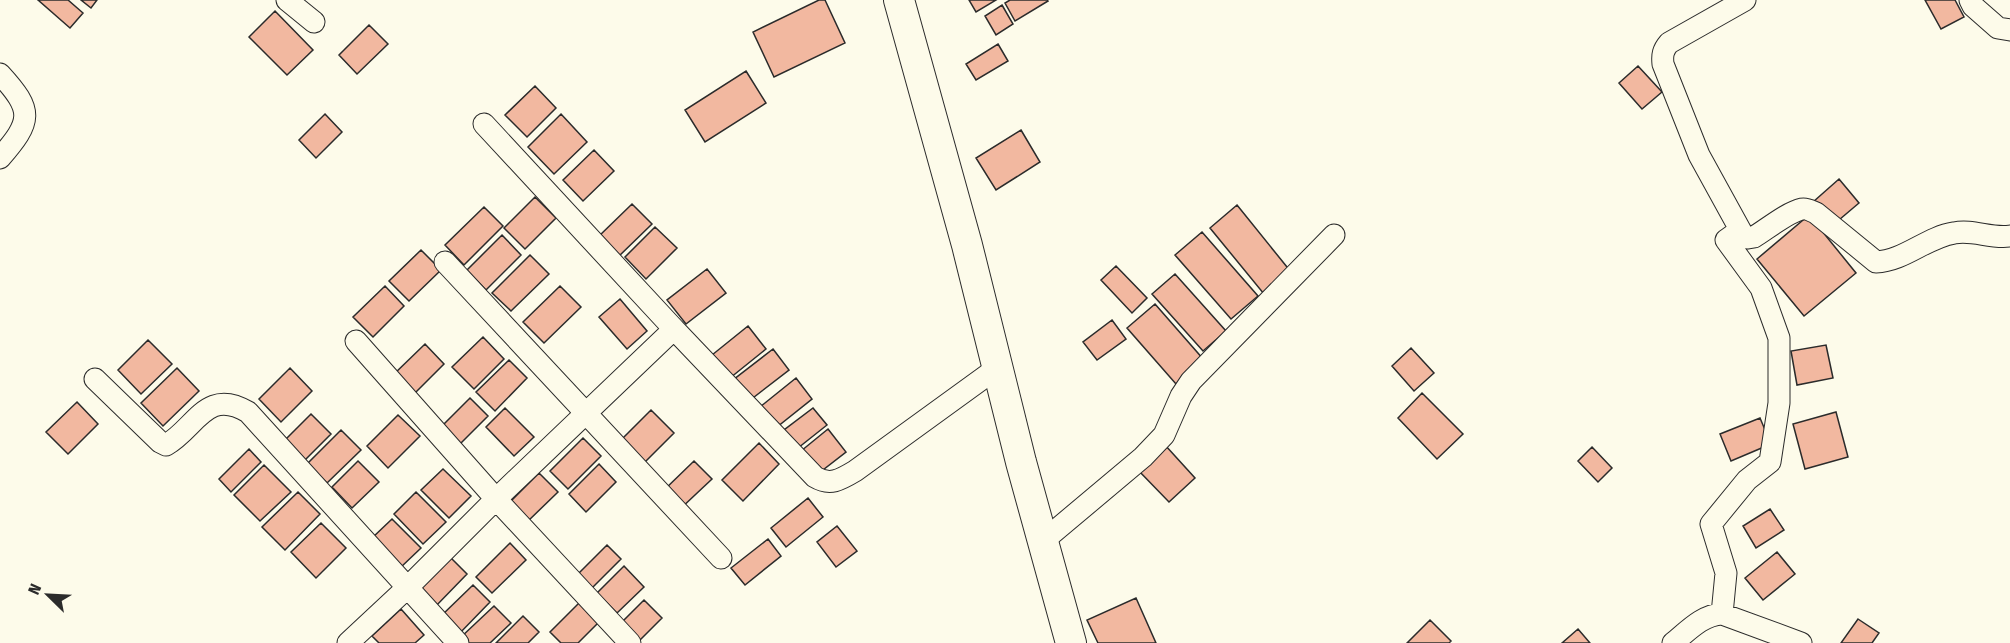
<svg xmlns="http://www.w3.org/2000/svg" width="2010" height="643" font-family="'Fira Sans Condensed',sans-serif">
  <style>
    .building { fill: #f2b8a0; stroke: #2b2b2b; stroke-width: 1.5 }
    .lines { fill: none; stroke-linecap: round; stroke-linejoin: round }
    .street-casing { stroke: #2b2b2b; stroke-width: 23 }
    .secondary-casing { stroke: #2b2b2b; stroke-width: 32 }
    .street { stroke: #fdfbea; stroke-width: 21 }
    .secondary { stroke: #fdfbea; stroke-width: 30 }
  </style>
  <rect width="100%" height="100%" fill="#fdfbea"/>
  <!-- building -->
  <path class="building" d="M38 0H68L83 13 70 28Z
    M81 0H97L91 8Z
    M819 0H825L845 43 774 77 753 32Z
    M969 0H996L976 12Z
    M1010 0H1047L1048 1 1015 21 1005 3Z
    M1925 0H1955L1964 17 1941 29Z
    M1002 5 1013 24 996 35 985 16Z
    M275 11 313 50 287 75 249 37Z
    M369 25 388 44 357 74 339 55Z
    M998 44 1008 61 976 80 966 64Z
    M1638 66 1662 92 1642 109 1619 83Z
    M746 71 766 103 705 142 685 110Z
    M535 86 556 108 527 137 505 115Z
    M325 114 342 132 316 158 299 140Z
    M561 114 587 142 554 174 528 147Z
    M1021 130 1040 162 996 190 976 158Z
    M594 150 614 171 583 201 563 180Z
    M1839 179 1859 203 1833 225 1813 202Z
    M535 197 556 218 525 249 504 228Z
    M632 204 652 224 617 258 597 238Z
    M1237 205 1291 272 1264 294 1210 228Z
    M484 207 503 226 464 265 445 245Z
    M1809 215 1856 273 1804 316 1757 259Z
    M655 227 677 248 646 279 625 257Z
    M1202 232 1258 296 1231 319 1175 255Z
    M502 235 521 255 486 290 467 270Z
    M421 250 441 270 409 301 389 281Z
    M530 255 549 274 511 311 492 293Z
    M1116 266 1147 298 1132 313 1101 280Z
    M707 269 726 293 686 324 667 300Z
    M1175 274 1226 331 1203 351 1152 294Z
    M385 286 404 306 373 337 353 317Z
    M560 286 581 307 544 343 523 322Z
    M620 299 647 331 627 349 599 317Z
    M1155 304 1204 360 1176 384 1127 328Z
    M1112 320 1126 339 1097 360 1083 342Z
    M748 326 766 349 730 378 712 355Z
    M483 337 504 359 474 389 452 367Z
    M148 340 172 364 141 394 118 370Z
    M425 344 444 364 411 397 391 377Z
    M1826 345 1833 378 1797 385 1791 351Z
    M1411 348 1434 373 1414 391 1392 366Z
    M773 349 789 370 749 401 733 380Z
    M509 360 527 378 495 411 476 392Z
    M177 368 199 391 163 426 141 403Z
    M290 368 312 391 281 422 259 399Z
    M796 378 812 399 777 427 760 407Z
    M1422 393 1463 434 1437 459 1398 418Z
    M470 398 488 416 456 448 438 430Z
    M77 402 98 424 68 454 46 432Z
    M505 408 534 437 514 456 486 427Z
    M813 408 827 425 798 448 784 430Z
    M651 410 674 433 641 466 618 443Z
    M1836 412 1848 457 1805 469 1793 424Z
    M311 414 331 434 303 462 283 442Z
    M398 415 420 436 388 468 367 446Z
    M1760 418 1771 444 1731 461 1720 434Z
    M828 429 846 452 819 473 801 451Z
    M341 430 361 450 327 483 307 464Z
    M583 438 601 456 568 489 550 471Z
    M759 443 779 464 743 501 722 480Z
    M1165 445 1195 478 1169 502 1138 470Z
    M1592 447 1612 468 1598 482 1578 461Z
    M249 449 261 462 231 492 219 479Z
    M358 461 379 482 352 508 332 487Z
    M694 461 712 479 679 510 662 492Z
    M599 464 616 482 586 512 569 494Z
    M264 465 291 492 260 521 234 495Z
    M443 469 471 496 449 518 421 490Z
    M539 473 558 492 526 523 508 504Z
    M298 492 320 514 285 550 262 527Z
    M416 492 446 522 423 544 394 514Z
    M808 498 823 517 786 547 771 528Z
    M1770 509 1784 530 1756 548 1743 526Z
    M392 519 421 548 400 568 371 539Z
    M321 523 346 548 316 578 291 552Z
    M837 526 857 551 836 567 817 542Z
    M768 539 781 556 745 585 731 568Z
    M510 543 526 560 492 593 476 577Z
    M607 545 621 559 589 591 575 577Z
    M1777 552 1795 574 1763 600 1745 578Z
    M449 556 467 574 434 608 415 590Z
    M624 566 644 587 617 613 597 593Z
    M473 585 490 602 458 635 440 617Z
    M1136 598 1156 643H1098L1087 620Z
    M582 600 601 620 578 643H561L550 632Z
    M644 600 662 618 637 643 618 626Z
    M494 606 511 623 490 643H464L460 638Z
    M401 609 424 635 415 643H379L372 636Z
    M523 616 539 632 528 643H496Z
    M1858 619 1879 633 1872 643H1841Z
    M1430 620 1451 641 1449 643H1407Z
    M1578 629 1590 643H1562Z"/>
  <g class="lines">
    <!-- street casing -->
    <g class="street-casing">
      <path id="street" d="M287 0 314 22
        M1745 0 1669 43C1663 50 1662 55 1663 64L1699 155 1743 235 1748 238 1754 237C1767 229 1788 212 1802 209 1807 208 1811 211 1816 213L1876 262C1904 261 1927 237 1954 233 1973 229 1991 239 2010 236
        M1970 0 1973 6 1998 28 2010 30
        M0 74C34 111 32 121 0 158
        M484 124 674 329
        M445 262 721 558
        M356 341 496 499 630 643
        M95 379 160 442 166 445C196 428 206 387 248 412L458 643
        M1043 541 1143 457 1164 435 1181 396 1191 381 1334 235
        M1722 614 1726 573 1711 524 1747 480 1770 462 1779 403V338L1761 288 1726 240 1740 230
        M348 643 408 587 496 499 674 329 815 477C830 486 840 480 855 471L997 368
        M1673 643C1688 631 1702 615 1722 614L1801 643"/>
    </g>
    <!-- secondary casing -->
    <g class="secondary-casing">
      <path id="secondary" d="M899 0 967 245 1021 462 1071 643"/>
    </g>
    <!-- street -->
    <use href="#street" class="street"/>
    <!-- secondary -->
    <use href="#secondary" class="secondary"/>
  </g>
  <!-- north arrow -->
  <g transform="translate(48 595) rotate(294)" stroke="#fdfbea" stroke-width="4.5" paint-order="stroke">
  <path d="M0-4.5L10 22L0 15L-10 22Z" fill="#2b2b2b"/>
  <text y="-9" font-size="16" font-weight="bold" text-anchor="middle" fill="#2b2b2b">N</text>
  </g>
</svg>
